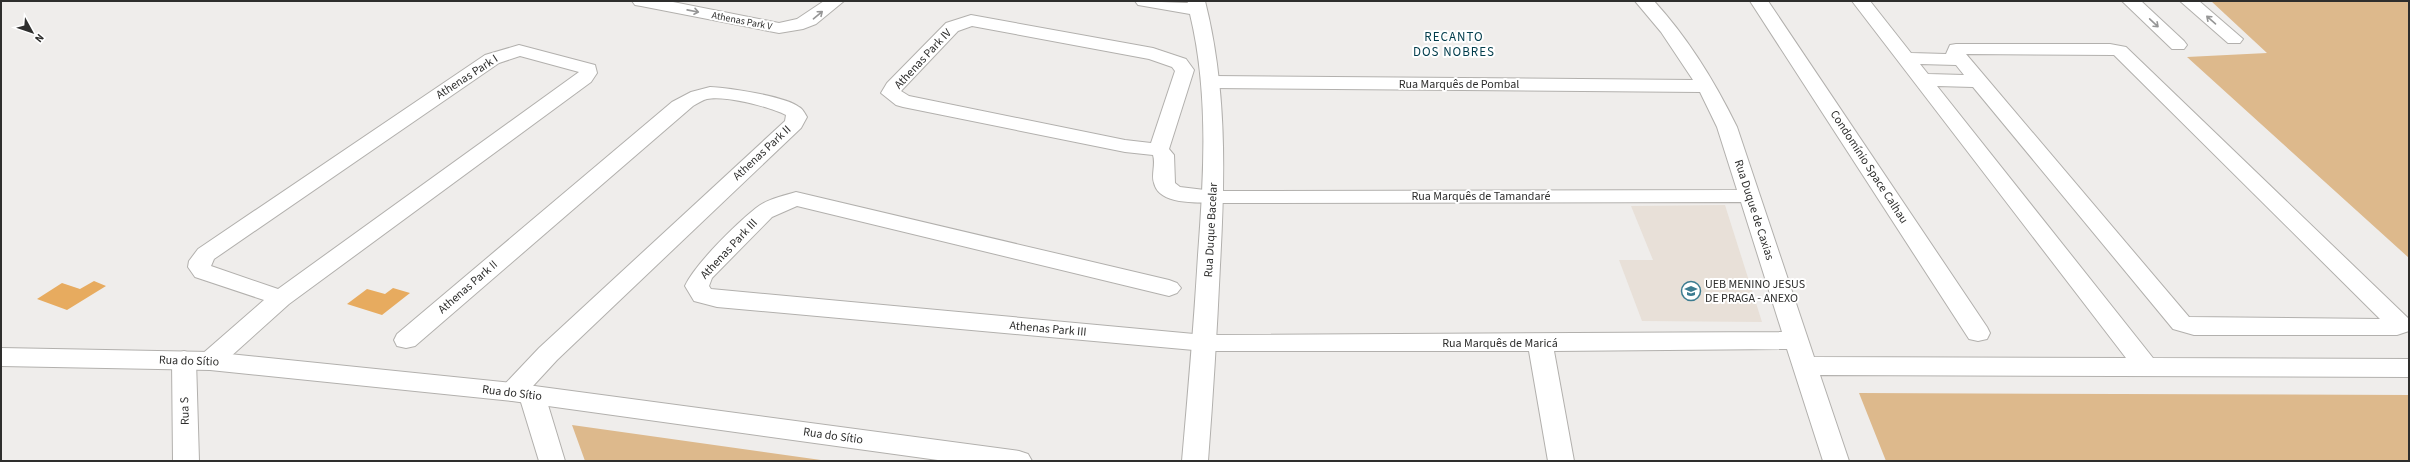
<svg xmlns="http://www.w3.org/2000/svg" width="2410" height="462" font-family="'Source Sans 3',sans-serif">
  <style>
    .built { fill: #e8e0d8 }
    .green { fill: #ddb98c }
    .water { fill: #e7ab5f }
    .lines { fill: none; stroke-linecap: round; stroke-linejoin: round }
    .minor-casing { stroke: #b2b0ad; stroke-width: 2 }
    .major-casing { stroke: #b2b0ad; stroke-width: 2 }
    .minor { fill: #fff; fill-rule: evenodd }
    .major { fill: #fff; fill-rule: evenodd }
    .oneway { stroke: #969696 }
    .labels { text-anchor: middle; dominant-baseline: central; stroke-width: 4; stroke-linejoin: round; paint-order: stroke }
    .far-street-label { font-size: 10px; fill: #2e2e2d; stroke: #fff }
    .street-label { font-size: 12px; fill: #2e2e2d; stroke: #fff }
    .poi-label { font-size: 12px; fill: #2e2e2d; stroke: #fff; text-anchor: start }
    .neighbourhood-label { font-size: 13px; letter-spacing: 1px; fill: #023d4c; stroke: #fff }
  </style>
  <rect width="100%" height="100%" fill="#efedeb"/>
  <!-- built -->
  <path class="built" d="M1725 205 1762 322 1642 321 1619 260H1653L1631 206Z"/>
  <!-- green -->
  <path class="green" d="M2211 1H2409V258L2187 57 2267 53Z
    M1859 393 2409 395V461H1886Z
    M572 425 828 461H585Z"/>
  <!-- water -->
  <path class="water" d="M94 281 106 286 67 310 37 299 62 283 80 289Z
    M393 288 410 293 382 315 347 304 367 289 385 294Z"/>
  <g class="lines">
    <!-- minor casing -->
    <g class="minor-casing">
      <path id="minor" d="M632 1H668L779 23 797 19 824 1H844L816 24 803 29 779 33 641 6 635 5Z
        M1635 1H1654C1688 38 1715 82 1737 127L1814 357 2126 358 1852 1H1870L1911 53 1946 54 1950 45 1956 44H2110L2126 47 2409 319V331L2397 335H2194L2173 329 1973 87 1937 86 2153 358 2409 359V377L1820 375 1849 461H1823L1787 349 1554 351 1574 461H1548L1529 351H1205L717 307 694 301 685 286C695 264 736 224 756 208 767 199 783 196 796 192L1169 280 1177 283 1181 288 1177 293 1169 296 797 206 772 217 712 278 709 286 711 289 1205 335 1782 332 1741 202 1213 203C1196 202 1159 205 1154 183 1151 175 1156 164 1153 155L1125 152 903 107 896 105 881 93 887 83 946 23 971 15 1153 48 1186 59 1194 70 1169 149 1174 155 1175 183 1180 187 1213 191 1737 190 1717 127 1700 92 1212 88 1205 86 1203 82 1205 78 1212 76 1693 80 1661 32ZM972 26 1149 59 1172 67 1175 71 1151 143 1125 140 909 96 901 91 958 31ZM1966 54 2114 55 2380 319 2189 317ZM1920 64 1956 65 1964 75 1928 74Z
        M1750 1H1768L1987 327 1990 333 1987 339 1978 341 1969 339Z
        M2122 1H2141L2184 41 2187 45 2184 49H2172Z
        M2180 1H2199L2243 39 2240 43H2228Z
        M519 45 595 65 597 73 591 82 289 304 219 367 210 370 201 367 198 361 201 355 264 300 195 277 188 267 189 261 198 249 485 55ZM520 56 579 72 278 289 211 266 214 259 499 63Z
        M710 87C729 88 785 96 799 107 803 109 805 114 807 117L801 128 557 360 533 386 541 388 545 395 565 461H539L520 399 512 401 503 398 499 392 503 386 539 348 785 121 786 115C770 107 725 95 707 99 703 100 698 103 693 106L415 346 406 348 397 346 394 340 397 334 672 102 691 92Z
        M184 351 193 354 196 360 199 461H173L172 360 175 354Z"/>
    </g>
    <!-- major casing -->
    <g class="major-casing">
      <path id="major" d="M1135 1 1188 3 1187 1H1205C1227 88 1225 175 1220 265 1217 330 1213 396 1208 461H1182C1188 393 1194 324 1198 255 1204 175 1209 93 1190 14L1144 6 1138 5Z
        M1 348 210 352 512 383 1019 451 1028 454 1032 461H945L512 401 210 370 1 366Z"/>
    </g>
    <!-- minor -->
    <use href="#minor" class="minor"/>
    <!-- major -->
    <use href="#major" class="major"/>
  </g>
  <!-- one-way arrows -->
  <defs><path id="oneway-shaft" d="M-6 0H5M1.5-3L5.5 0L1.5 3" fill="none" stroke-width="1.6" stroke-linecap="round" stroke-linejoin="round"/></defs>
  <g class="oneway">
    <use href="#oneway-shaft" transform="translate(693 11) rotate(11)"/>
    <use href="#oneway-shaft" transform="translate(818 15) rotate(-40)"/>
    <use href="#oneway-shaft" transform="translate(2211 20) rotate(-139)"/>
    <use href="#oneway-shaft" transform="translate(2154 23) rotate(43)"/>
  </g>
  <!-- icons -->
  <defs>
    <g id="school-ring" transform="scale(1)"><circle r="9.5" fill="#fff" stroke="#3c7c90" stroke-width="1.5"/><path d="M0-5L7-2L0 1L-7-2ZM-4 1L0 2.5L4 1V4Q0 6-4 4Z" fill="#3c7c90"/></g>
  </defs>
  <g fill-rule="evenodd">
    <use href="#school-ring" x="1691" y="291"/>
  </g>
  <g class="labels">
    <!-- far-street labels -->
    <g class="far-street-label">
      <text transform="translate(742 21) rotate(11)">Athenas Park V</text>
    </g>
    <!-- street labels -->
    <g class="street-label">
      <text transform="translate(923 59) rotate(-47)">Athenas Park IV</text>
      <text transform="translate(467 77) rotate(-33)">Athenas Park I</text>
      <text x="1459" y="84">Rua Marquês de Pombal</text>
      <text transform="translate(762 153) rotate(-43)">Athenas Park II</text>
      <text transform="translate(1869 167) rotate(57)">Condomínio Space Calhau</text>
      <text x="1481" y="196">Rua Marquês de Tamandaré</text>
      <text transform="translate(1754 210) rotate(72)">Rua Duque de Caxias</text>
      <text transform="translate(1211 230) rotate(-87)">Rua Duque Bacelar</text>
      <text transform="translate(729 249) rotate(-47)">Athenas Park III</text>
      <text transform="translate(468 287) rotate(-41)">Athenas Park II</text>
      <text transform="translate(1048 329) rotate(5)">Athenas Park III</text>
      <text x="1500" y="343">Rua Marquês de Maricá</text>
      <text transform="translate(189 361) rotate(2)">Rua do Sítio</text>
      <text transform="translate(512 393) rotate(7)">Rua do Sítio</text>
      <text transform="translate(185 411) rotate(-91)">Rua S</text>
      <text transform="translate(833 436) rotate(8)">Rua do Sítio</text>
    </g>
    <!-- poi labels -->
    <g class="poi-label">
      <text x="1705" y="284">UEB MENINO JESUS<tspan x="1705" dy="14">DE PRAGA - ANEXO</tspan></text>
    </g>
    <!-- neighbourhood labels -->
    <g class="neighbourhood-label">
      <text x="1454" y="37">RECANTO<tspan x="1454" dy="15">DOS NOBRES</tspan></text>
    </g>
  </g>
  <!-- border -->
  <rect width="2410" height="462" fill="none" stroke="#2e2e2d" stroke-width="4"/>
  <!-- north arrow -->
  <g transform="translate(32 32) rotate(130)" stroke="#ffffff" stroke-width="3" paint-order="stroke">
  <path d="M0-3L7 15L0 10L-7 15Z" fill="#2e2e2d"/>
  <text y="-6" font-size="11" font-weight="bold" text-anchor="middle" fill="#2e2e2d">N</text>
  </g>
</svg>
